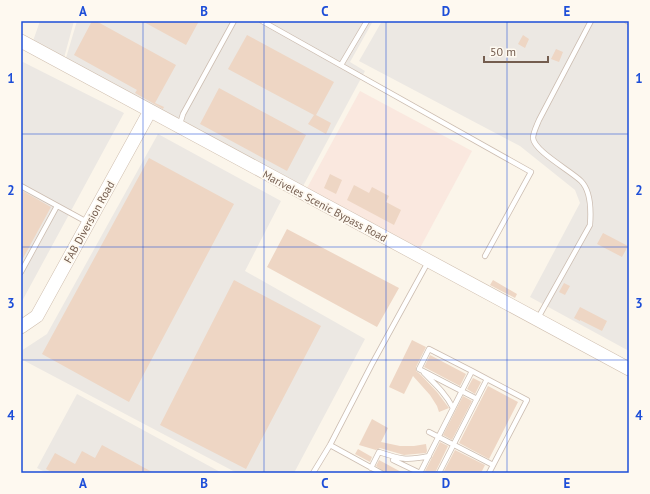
<svg xmlns="http://www.w3.org/2000/svg" width="650" height="494" font-family="'PT Sans',sans-serif">
  <style>
    .commercial { fill: #fae8df }
    .industrial { fill: #ece8e3 }
    .building { fill: #eed6c4 }
    .lines { fill: none; stroke-linecap: round; stroke-linejoin: round }
    .service-casing { stroke: #ccbdb1; stroke-width: 6 }
    .secondary-casing { stroke: #cfbeae; stroke-width: 14 }
    .service { stroke: #fff; stroke-width: 4.5 }
    .secondary { stroke: #fff; stroke-width: 13 }
    .grid { fill: none; stroke: #1d4ed8; stroke-width: 1; stroke-opacity: 0.55 }
    .labels { text-anchor: middle; dominant-baseline: central; stroke-width: 3.5; stroke-linejoin: round; paint-order: stroke }
    .street-label { font-size: 11px; fill: #745d4f; stroke: #fef9f0 }
    .neatline { fill: none; stroke: #1d4ed8; stroke-width: 1.5 }
    .grid-label { font-size: 13px; text-anchor: middle; font-weight: bold; fill: #1d4ed8 }
  </style>
  <rect width="100%" height="100%" fill="#fbf5ea"/>
  <!-- commercial -->
  <path class="commercial" d="M360 91 472 151 420 248 306 190Z"/>
  <!-- industrial -->
  <path class="industrial" d="M40 21H74L64 58 33 41Z
    M77 21H373L350 62 365 71 302 188 66 58Z
    M382 21H629V351L530 297 580 203 575 190 520 146 359 61Z
    M21 61 124 113 21 303Z
    M158 134 281 201 245 271 365 339 294 473H237L21 359V351L47 334Z
    M77 394 222 473H47L37 468Z"/>
  <!-- building -->
  <path class="building" d="M92 21H96L176 65 155 103 164 107 163 109 135 93 137 90 74 55Z
    M142 21H199L186 45Z
    M247 35 334 82 316 115 331 123 326 134 308 124 314 115 228 69Z
    M523 35 529 39 525 48 518 44Z
    M556 49 563 52 559 62 551 59Z
    M219 88 306 135 287 171 200 124Z
    M149 158 234 204 129 402 42 354Z
    M330 174 342 180 336 194 324 188Z
    M354 185 369 193 372 187 389 196 386 202 401 210 394 225 347 200Z
    M21 190 51 207 21 262Z
    M287 229 399 288 377 327 267 267Z
    M603 233 628 246 622 257 597 244Z
    M234 280 321 326 246 469 160 425Z
    M493 280 517 294 515 298 490 285Z
    M564 283 570 286 565 295 559 292Z
    M580 307 607 321 602 331 580 320V321L574 318Z
    M412 340 426 347 416 367V371L420 374 437 392 449 408 439 412 437 406 430 395 413 376 404 394 389 387Z
    M430 355 466 374 460 386 424 367Z
    M473 378 481 382 475 394 467 389Z
    M488 386 518 402 489 459 459 443Z
    M463 396 472 401 452 440 443 435Z
    M372 419 388 428 381 442 400 446H414L426 444 427 451 426 453 404 455 380 448 376 450 359 445Z
    M440 442 448 446 435 473H424Z
    M102 445 154 473H53L46 469 55 453 75 464 82 451 95 458Z
    M358 449 372 457 370 462 355 454Z
    M455 450 485 465 481 473H443Z
    M379 460 403 473H387L384 472 376 466Z"/>
  <g class="lines">
    <!-- service casing -->
    <g class="service-casing">
      <path id="service" d="M262 21 531 172 485 256
        M627 21 629 22
        M341 65 367 21
        M180 124 183 114 234 21
        M21 186 87 222
        M21 272 57 206
        M538 318 590 225C591 212 591 191 581 181 571 171 534 151 533 138 533 133 537 125 539 120L591 21
        M472 371 429 349 419 369 477 399
        M424 373C435 384 446 394 453 408
        M429 432 493 465
        M330 445 381 473
        M379 452C400 459 406 461 429 456
        M393 460 420 473
        M371 468 379 452
        M313 473 330 445 372 364 428 262
        M420 473 472 371 487 379
        M439 473 487 379 527 400 489 473"/>
    </g>
    <!-- secondary casing -->
    <g class="secondary-casing">
      <path id="secondary" d="M21 41 629 369
        M21 327 37 316 150 111"/>
    </g>
    <!-- service -->
    <use href="#service" class="service"/>
    <!-- secondary -->
    <use href="#secondary" class="secondary"/>
  </g>
  <!-- grid -->
  <path class="grid" d="M143 21V473M264 21V473M386 21V473M507 21V473M21 134H629M21 247H629M21 360H629"/>
  <g class="labels">
    <!-- street labels -->
    <g class="street-label">
      <text transform="translate(325 206) rotate(28)">Mariveles Scenic Bypass Road</text>
      <text transform="translate(89 222) rotate(-61)">FAB Diversion Road</text>
    </g>
  </g>
  <!-- border -->
  <rect width="650" height="494" fill="none" stroke="#fef9f0" stroke-width="44"/>
  <!-- scale -->
  <path d="M484 56v6h64v-6" fill="none" stroke="#745d4f" stroke-width="2"/>
  <text x="490" y="56" font-size="12" fill="#745d4f" stroke="#fef9f0" stroke-width="3" paint-order="stroke">50 m</text>
  <rect x="22" y="22" width="606" height="450" class="neatline"/>
  <g class="grid-label">
    <text x="83" y="16">A</text>
    <text x="204" y="16">B</text>
    <text x="325" y="16">C</text>
    <text x="446" y="16">D</text>
    <text x="567" y="16">E</text>
    <text x="11" y="83">1</text>
    <text x="639" y="83">1</text>
    <text x="11" y="195">2</text>
    <text x="639" y="195">2</text>
    <text x="11" y="308">3</text>
    <text x="639" y="308">3</text>
    <text x="11" y="420">4</text>
    <text x="639" y="420">4</text>
    <text x="83" y="488">A</text>
    <text x="204" y="488">B</text>
    <text x="325" y="488">C</text>
    <text x="446" y="488">D</text>
    <text x="567" y="488">E</text>
  </g>
</svg>
